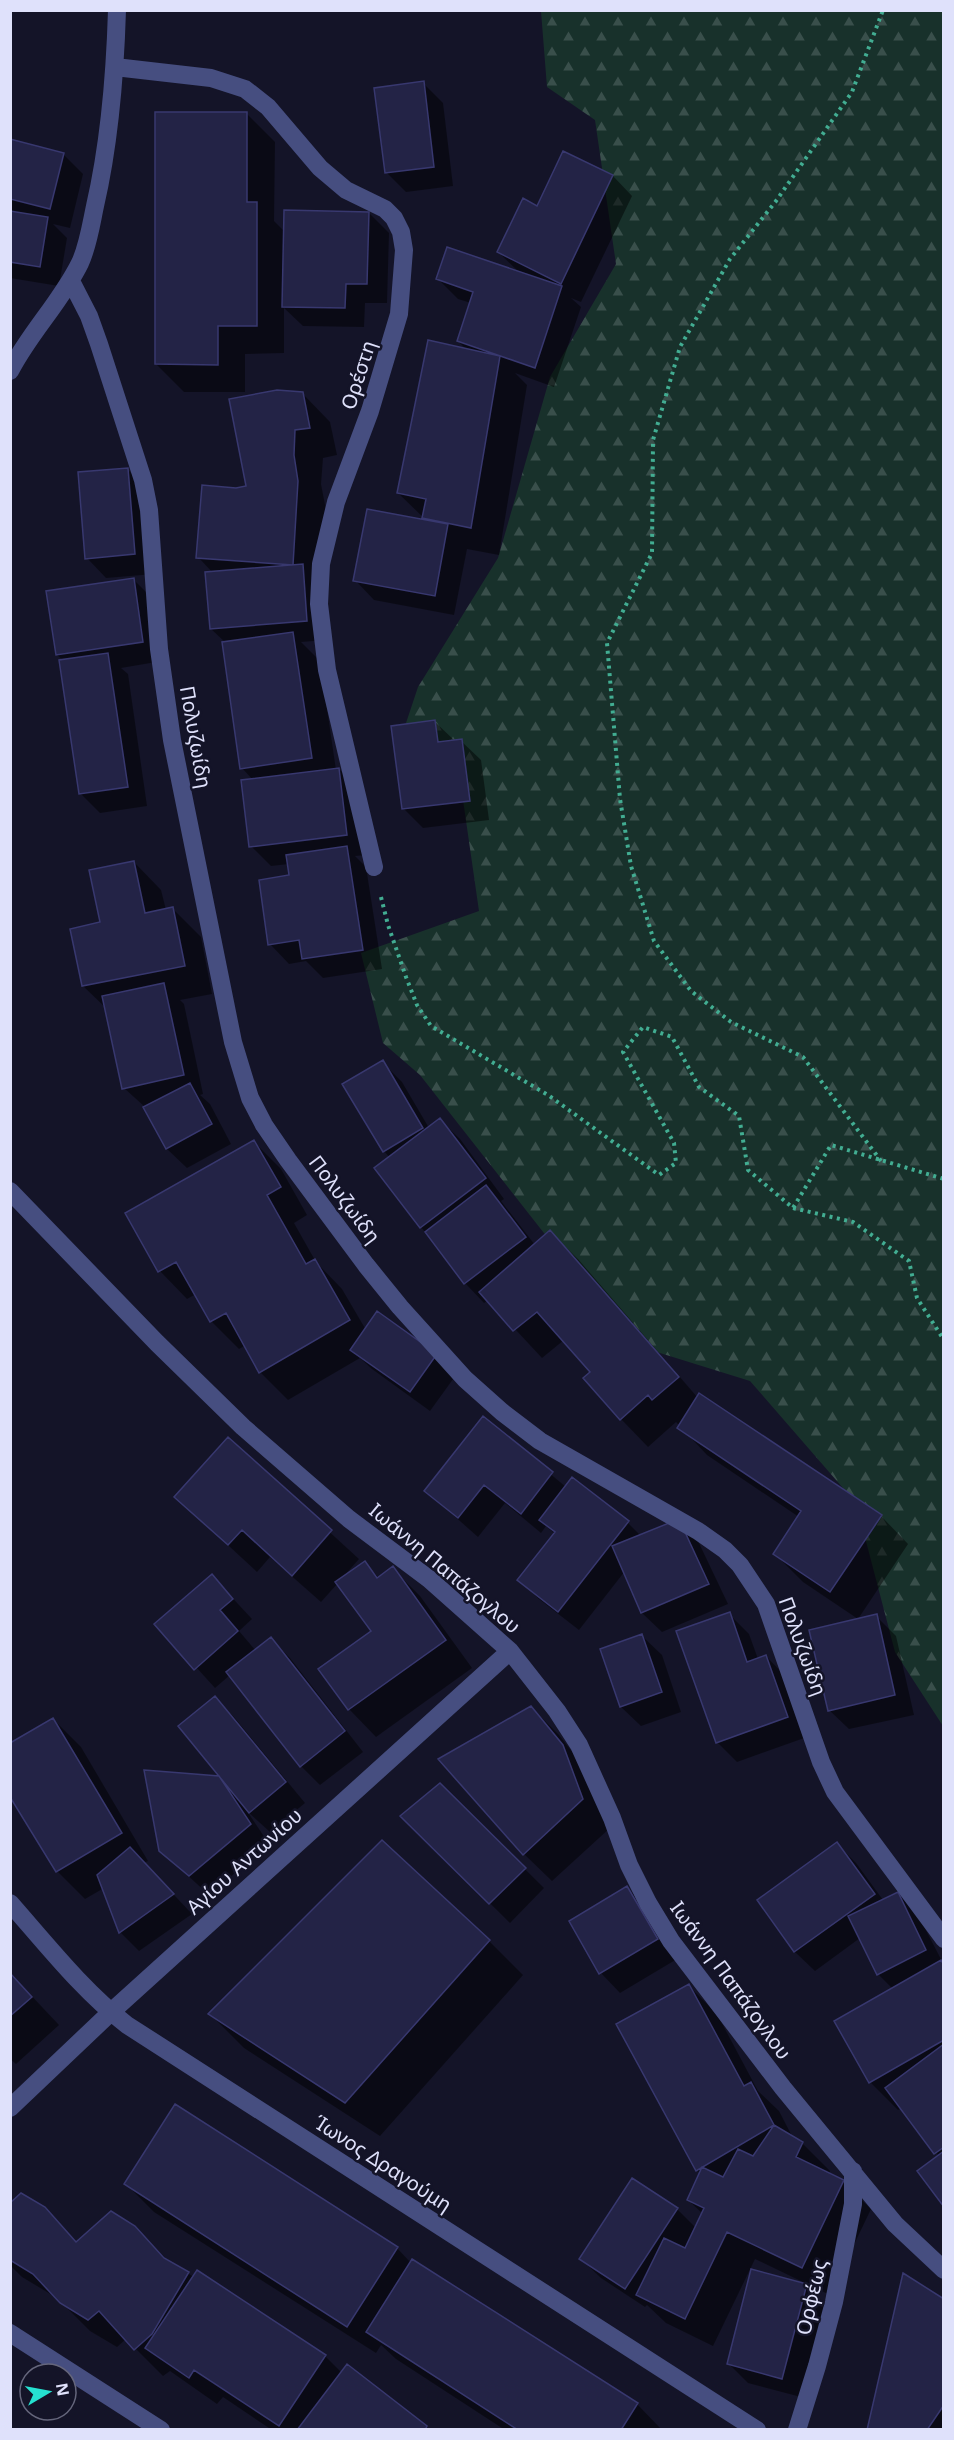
<svg xmlns="http://www.w3.org/2000/svg" width="954" height="2440" font-family="'Noto Sans',sans-serif">
  <style>
    .forest { fill: url(#forest-firs) }
    .shadow { fill: #0007 }
    .building { fill: #232346; stroke: #38386f; stroke-width: 1.5 }
    .lines { fill: none; stroke-linecap: round; stroke-linejoin: round }
    .path { stroke: #42ad92; stroke-width: 4; stroke-dasharray: 3 4.5; stroke-linecap: butt }
    .minor { stroke: #464e80; stroke-width: 18 }
    .labels { text-anchor: middle; dominant-baseline: central; stroke-width: 5; stroke-linejoin: round; paint-order: stroke }
    .street-label { font-size: 20px; fill: #dfe1fb; stroke: #141428 }
  </style>
  <defs>
    <pattern id="forest-firs" width="22" height="20" patternUnits="userSpaceOnUse" patternTransform="scale(1.5)"><rect width="22" height="20" fill="#18312b"/><path d="M5 1l3.5 6h-7zM16 11l3.5 6h-7z" fill="#394f4b"/></pattern>
  </defs>
  <rect width="100%" height="100%" fill="#141428"/>
  <!-- forest -->
  <path class="forest" d="M541 11H943V1726L895 1652 856 1503 750 1381 631 1344 420 1075 383 1043 361 953 479 911 457 758 397 750 418 687 498 558 550 377 616 264 595 120 547 87Z"/>
  <!-- shadow -->
  <path class="shadow" d="M423 83 443 103 453 186 406 192 386 172Z
    M247 114 275 142 274 221 285 232 369 213 389 233 387 303H365L364 327 303 326 284 308V353L245 354V392H184L156 364Z
    M10 141 63 154 83 174 70 228 53 224 67 238 59 286 10 278Z
    M563 153 613 176 632 196 581 302 571 298 581 307 554 387 515 373 527 385 499 555 467 549 454 615 374 600 355 580 428 522 398 493 468 351 458 341 471 303 458 299 438 279 521 274 498 252 537 208Z
    M302 393 330 422 337 455 323 458 321 484 326 510V640L301 642 320 661 336 770 339 769 358 789 366 855 355 856 366 867 382 969 323 978 306 961 289 964 270 944 291 877 289 864 271 866 251 846 253 780 242 768 226 643 211 629 213 573 198 557 236 489 248 487Z
    M127 469 147 489 154 574 106 578 87 558Z
    M133 579 153 599 162 661 121 668 128 674 147 806 100 813 80 793 64 661 57 655Z
    M435 722 455 741H461L481 760 489 820 423 828 404 809Z
    M134 862 161 890 166 910 173 909 201 937 212 994 180 1000 184 1004 203 1094 200 1095 210 1104 231 1144 187 1168 167 1149 145 1107 124 1088 107 1009 83 986 72 930 101 923Z
    M382 1062 402 1082 429 1128 440 1120 460 1139 504 1199 501 1201 535 1245 550 1232 578 1259 698 1398 881 1516 908 1544 858 1619 803 1582 775 1554 799 1517 707 1455 676 1422 648 1447 621 1419 592 1373 564 1340 542 1358 488 1300 484 1303 465 1283 421 1227 390 1158 384 1151Z
    M253 1141 281 1169 307 1215 294 1223 316 1262 342 1289 366 1330 378 1313 456 1375 430 1411 372 1369 360 1358 288 1400 260 1372 246 1345 239 1349 211 1321 196 1294 187 1299 160 1271Z
    M483 1418 566 1487 628 1523 641 1536 678 1521 698 1541 728 1604 662 1632 642 1613 625 1571 579 1630 539 1599 519 1580 555 1534 546 1526 541 1533 505 1503 478 1537 426 1491Z
    M228 1439 359 1559 344 1576 365 1563 379 1578 392 1568 420 1596 472 1668 376 1737 349 1709 373 1632 338 1583 321 1602 270 1557 257 1572 176 1497Z
    M212 1576 252 1619 239 1631 256 1651 271 1639 290 1658 363 1752 320 1785 301 1766 230 1675 215 1688 157 1624Z
    M729 1614 749 1634 758 1659 766 1656 785 1676 807 1737 737 1762 717 1742Z
    M876 1616 896 1636 914 1715 849 1729 829 1710Z
    M642 1636 662 1655 681 1712 641 1726 621 1707Z
    M215 1698 234 1717 305 1803 270 1832 247 1811 269 1844 209 1895 160 1850 146 1772 223 1778Z
    M531 1707 559 1735 590 1775 610 1828 552 1881 524 1854Z
    M53 1719 81 1747 148 1861 144 1863 192 1914 139 1951 120 1932 104 1888 85 1899 57 1871 10 1794Z
    M440 1785 544 1888 510 1923 402 1816Z
    M837 1844 856 1863 883 1900 897 1893 917 1913 944 1965V2205L939 2156 902 2108 898 2110 870 2082 893 1989 878 1974 860 1938 815 1971 795 1952 759 1900Z
    M627 1887 646 1907 677 1959 620 1993 601 1973Z
    M489 1941 523 1975 380 2136 244 2048 210 2014Z
    M10 1973 59 2025 16 2064 10 2059Z
    M689 1986 717 2014 758 2091 779 2111 793 2138 802 2143 830 2171 829 2175 843 2182 871 2209 830 2295 755 2259 713 2346 666 2323 647 2305 645 2307 601 2278 581 2259 677 2209 696 2228 703 2214 688 2200 701 2174 697 2170Z
    M126 2184 397 2248 411 2263 413 2261 637 2404 662 2430H505L396 2359 381 2345 376 2353 154 2212Z
    M10 2205 44 2209 77 2243 135 2227 169 2262 325 2356 342 2373 428 2430H272L223 2397 217 2404 170 2371 163 2376 126 2339 117 2347 90 2331 57 2298 22 2277 10 2265Z
    M752 2271 807 2286 826 2305 801 2397 748 2383 728 2363Z
    M944 2301V2430H869Z"/>
  <!-- building -->
  <path class="building" d="M424 81 434 167 385 173 374 88Z
    M155 112H247V202H257V326H218V365L155 364Z
    M10 139 64 153 50 209 10 199Z
    M563 151 613 175 561 284 497 252 523 198 537 206Z
    M284 210 369 212 367 284H346L345 308 282 307Z
    M10 211 48 217 40 267 10 262Z
    M447 247 562 286 535 368 457 341 473 292 436 279Z
    M428 340 500 356 471 528 422 518 426 499 397 493Z
    M277 390 303 392 310 428 295 430 294 455 298 481 293 565 196 558 202 485 236 488 246 486 229 399Z
    M128 468 135 554 85 559 78 472Z
    M367 509 448 524 435 596 353 581Z
    M303 564 307 621 210 629 205 572Z
    M134 578 143 642 56 655 46 591Z
    M293 632 312 758 240 769 222 642Z
    M108 653 128 787 79 794 59 660Z
    M435 720 438 742 462 739 470 801 402 809 391 726Z
    M339 768 347 835 249 847 241 780Z
    M347 846 363 950 302 959 299 940 268 945 259 880 289 875 286 855Z
    M134 861 145 913 173 907 185 966 82 986 70 929 100 922 89 870Z
    M164 983 184 1075 122 1089 102 996Z
    M383 1060 423 1128 383 1152 342 1084Z
    M190 1083 212 1124 166 1149 143 1107Z
    M440 1118 486 1178 420 1228 374 1168Z
    M254 1140 281 1187 267 1195 306 1264 315 1259 350 1320 259 1373 226 1313 210 1322 176 1262 158 1272 125 1213Z
    M486 1185 526 1237 464 1284 425 1232Z
    M550 1230 679 1377 652 1400 648 1395 620 1420 583 1378 590 1372 537 1312 513 1331 479 1292Z
    M377 1311 437 1354 410 1392 350 1350Z
    M699 1393 882 1515 830 1592 773 1554 801 1511 677 1428Z
    M483 1416 553 1472 521 1514 484 1485 458 1518 424 1491Z
    M228 1437 332 1530 292 1576 242 1530 228 1545 174 1497Z
    M572 1477 629 1521 558 1612 517 1580 555 1532 539 1520Z
    M679 1519 709 1584 641 1613 612 1546Z
    M365 1561 377 1578 393 1566 446 1640 348 1710 318 1669 371 1631 335 1582Z
    M212 1574 233 1599 220 1610 238 1631 194 1670 154 1624Z
    M730 1612 747 1662 766 1655 788 1717 716 1743 676 1631Z
    M877 1614 895 1695 828 1711 809 1630Z
    M642 1634 662 1692 620 1707 600 1649Z
    M271 1637 345 1731 300 1767 226 1672Z
    M215 1696 286 1782 249 1813 178 1726Z
    M531 1706 563 1745 583 1799 523 1855 438 1759Z
    M53 1718 122 1833 56 1872 10 1797V1743Z
    M144 1770 219 1776 251 1824 189 1876 159 1851Z
    M440 1783 526 1868 489 1904 400 1816Z
    M382 1840 490 1940 345 2103 208 2014Z
    M837 1842 875 1894 794 1952 757 1900Z
    M130 1847 174 1894 119 1933 97 1875Z
    M627 1886 658 1939 599 1974 569 1921Z
    M898 1892 926 1950 877 1975 848 1916Z
    M941 1960 944 1965V2040L869 2083 834 2021Z
    M10 1973 32 1997 10 2016Z
    M689 1984 744 2086 751 2082 774 2125 696 2171 616 2024Z
    M944 2044V2147L934 2154 885 2088Z
    M175 2104 398 2247 347 2327 124 2184Z
    M774 2125 803 2142 796 2157 844 2180 802 2268 727 2232 685 2319 636 2295 664 2238 685 2248 704 2208 687 2200 702 2167 723 2177 738 2149 753 2156Z
    M944 2151V2207L917 2171Z
    M632 2178 678 2208 625 2289 579 2259Z
    M21 2193 45 2207 76 2242 111 2211 135 2226 164 2258 189 2272 152 2334 134 2350 99 2311 88 2320 60 2303 33 2274 10 2260V2203Z
    M412 2259 638 2403 621 2430H518L366 2332Z
    M751 2269 807 2284 782 2379 727 2364Z
    M197 2270 326 2355 279 2426 194 2370 189 2378 145 2348Z
    M903 2273 944 2299V2405L927 2430H867Z
    M347 2364 427 2426 425 2430H297Z"/>
  <g class="lines">
    <!-- path -->
    <path class="path" d="M381 897 388 925 406 977 417 1005 431 1026 548 1095 659 1175 676 1163 674 1143 623 1052 643 1027 672 1037 699 1087 739 1116 748 1170 793 1208 831 1145 944 1179
      M881 1161 803 1057 731 1022 691 991 654 941 631 866 620 799 607 643 652 553 653 440 680 347 730 259 776 201 852 92 883 10
      M793 1208 853 1222 909 1261 917 1298 944 1340"/>
    <!-- minor -->
    <path class="minor" d="M115 67 211 78 245 89 268 107 320 168 346 190 385 209 394 218 401 232 404 250 399 314 370 411 336 502 321 564 319 604 327 670 374 867
      M71 281 89 316 99 344 143 480 149 510 159 649 172 740 233 1042 250 1098 264 1125 288 1160 366 1265 400 1307 465 1379 502 1412 540 1441 698 1531 725 1550 740 1565 766 1604 821 1762 835 1792 944 1939
      M10 371C30 332 61 302 80 263 88 246 91 225 95 206 110 141 115 77 117 10
      M10 1191 157 1343 243 1427 349 1519 429 1579 510 1651 557 1711 579 1745 612 1818 629 1865 648 1903 671 1941 783 2088 895 2224 944 2270
      M10 1903C47 1945 83 1991 127 2025L757 2430
      M10 2108 110 2013 510 1651
      M10 2333 161 2430
      M797 2430 817 2366 834 2302 853 2204V2171"/>
  </g>
  <g class="labels">
    <!-- street labels -->
    <g class="street-label">
      <text transform="translate(358 375) rotate(-72)">Ορέστη</text>
      <text transform="translate(196 737) rotate(80)">Πολυζωίδη</text>
      <text transform="translate(345 1199) rotate(53)">Πολυζωίδη</text>
      <text transform="translate(445 1568) rotate(40)">Ιωάννη Παπάζογλου</text>
      <text transform="translate(803 1646) rotate(70)">Πολυζωίδη</text>
      <text transform="translate(244 1861) rotate(-42)">Αγίου Αντωνίου</text>
      <text transform="translate(731 1980) rotate(54)">Ιωάννη Παπάζογλου</text>
      <text transform="translate(383 2163) rotate(33)">Ίωνος Δραγούμη</text>
      <text transform="translate(811 2297) rotate(-77)">Ορφέως</text>
    </g>
  </g>
  <!-- border -->
  <rect width="954" height="2440" fill="none" stroke="#dfe1fb" stroke-width="24"/>
  <!-- north arrow -->
  <g transform="translate(48 2392) rotate(80)"><circle r="28" fill="#141428" stroke="#65667c" stroke-width="1.5"/>
  <path d="M0-4.5L10 22L0 15L-10 22Z" fill="#25e1d0"/>
  <text y="-9" font-size="16" font-weight="bold" text-anchor="middle" fill="#dfe1fb">N</text>
  </g>
</svg>
